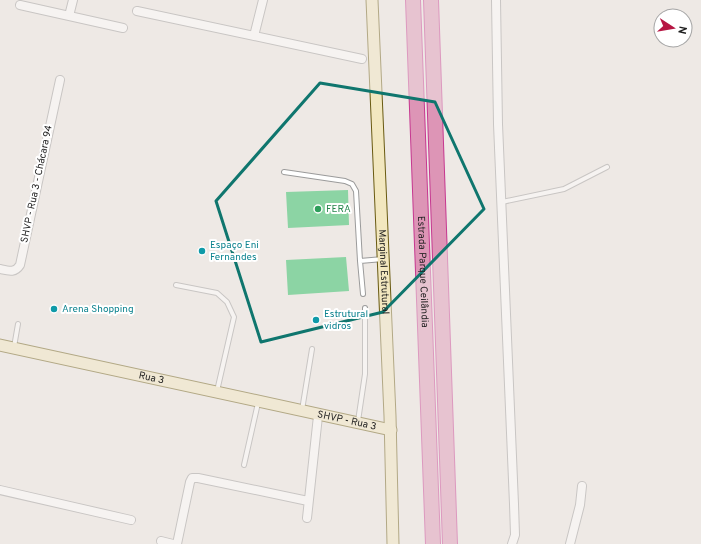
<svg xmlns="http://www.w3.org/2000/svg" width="701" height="544" font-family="Overpass,sans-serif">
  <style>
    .pitch { fill: #8cd4a4 }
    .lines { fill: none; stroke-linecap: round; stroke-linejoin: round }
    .service-casing { stroke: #9b9b9b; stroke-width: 6 }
    .minor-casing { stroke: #9b9b9b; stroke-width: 10 }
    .secondary-casing { stroke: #695a11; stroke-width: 13 }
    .motorway-casing { stroke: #c63890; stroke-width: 16 }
    .service { stroke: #fff; stroke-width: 4 }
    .minor { stroke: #fff; stroke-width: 8 }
    .secondary { stroke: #f2e7bf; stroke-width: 11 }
    .motorway { stroke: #dd95b6; stroke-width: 14 }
    .marked { fill: none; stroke: #0f766e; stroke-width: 3; stroke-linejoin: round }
    .leisure-dot { fill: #2e9e5b; stroke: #fff; stroke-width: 1.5 }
    .culture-dot { fill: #0f9aa8; stroke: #fff; stroke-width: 1.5 }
    .labels { text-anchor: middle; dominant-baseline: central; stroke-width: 4; stroke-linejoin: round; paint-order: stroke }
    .street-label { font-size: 10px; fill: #1e1e1e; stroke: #fff }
    .leisure-label { font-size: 10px; fill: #27864d; stroke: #fff; text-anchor: start }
    .culture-label { font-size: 10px; fill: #0d838f; stroke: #fff; text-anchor: start }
  </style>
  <rect width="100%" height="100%" fill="#eee9e5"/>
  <!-- pitch -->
  <path class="pitch" d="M348 190 349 225 288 228 286 192Z
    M346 257 349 291 288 295 286 260Z"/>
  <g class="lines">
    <!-- service casing -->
    <g class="service-casing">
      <path id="service" d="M284 172 345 181 352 184 356 191 360 261 383 259
        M502 202 564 189 607 167
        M360 261 363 294
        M176 285 217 293 227 302 234 317 217 391
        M14 347 18 324
        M302 410 312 349
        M358 421 365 374V308
        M244 465 258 403"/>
    </g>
    <!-- minor casing -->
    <g class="minor-casing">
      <path id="minor" d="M496 0 498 124 514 504 515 535 512 544
        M20 5 123 28
        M137 11 362 59
        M69 16 73 0
        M254 36 263 0
        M0 269C9 271 15 273 20 265L60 80
        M0 490 131 520
        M307 518 318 416
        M161 541 173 544
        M177 544 190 482 192 478H198L308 501
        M570 544 580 505 582 486"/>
    </g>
    <!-- secondary casing -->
    <g class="secondary-casing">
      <g id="secondary">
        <path id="s1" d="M372 0 390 416 393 544"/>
        <path id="s2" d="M0 345 391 430"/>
      </g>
    </g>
    <!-- motorway casing -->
    <g class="motorway-casing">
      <g id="motorway">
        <path id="s3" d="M413 0 433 544"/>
        <path d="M431 0 450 544"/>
      </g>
    </g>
    <!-- service -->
    <use href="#service" class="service"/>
    <!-- minor -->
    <use href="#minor" class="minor"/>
    <!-- secondary -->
    <use href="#secondary" class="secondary"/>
    <!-- motorway -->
    <use href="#motorway" class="motorway"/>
  </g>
  <!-- marked area -->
  <path d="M0 0H701V544H0ZM320 83 435 102 484 209 383 312 261 342 216 201Z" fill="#eee9e5" fill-opacity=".55" fill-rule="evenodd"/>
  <path class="marked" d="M320 83 435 102 484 209 383 312 261 342 216 201Z"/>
  <!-- markers -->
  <circle class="leisure-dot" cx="318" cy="209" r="4"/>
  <g class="culture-dot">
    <circle cx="202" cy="251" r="4"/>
    <circle cx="54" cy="309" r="4"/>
    <circle cx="316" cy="320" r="4"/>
  </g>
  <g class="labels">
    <!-- street labels -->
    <g class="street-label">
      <text transform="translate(37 184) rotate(-78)">SHVP - Rua 3 - Chácara 94</text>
      <text stroke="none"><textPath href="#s1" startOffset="272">Marginal Estrutural</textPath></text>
      <text stroke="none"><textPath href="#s3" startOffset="272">Estrada Parque Ceilândia</textPath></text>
      <text stroke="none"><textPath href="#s2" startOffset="155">Rua 3</textPath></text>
      <text stroke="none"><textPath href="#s2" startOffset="355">SHVP - Rua 3</textPath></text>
    </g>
    <!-- leisure labels -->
    <g class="leisure-label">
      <text x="326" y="209">FERA</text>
    </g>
    <!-- culture labels -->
    <g class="culture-label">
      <text x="210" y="245">Espaço Eni<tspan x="210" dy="12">Fernandes</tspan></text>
      <text x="62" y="309">Arena Shopping</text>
      <text x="324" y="314">Estrutural<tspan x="324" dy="12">vidros</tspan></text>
    </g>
  </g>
  <!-- north arrow -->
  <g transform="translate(673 28) rotate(102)"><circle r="19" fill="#ffffff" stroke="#a5a5a5"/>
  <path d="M0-3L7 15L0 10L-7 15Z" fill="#b61643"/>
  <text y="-6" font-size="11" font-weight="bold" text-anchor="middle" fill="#1e1e1e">N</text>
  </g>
</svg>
